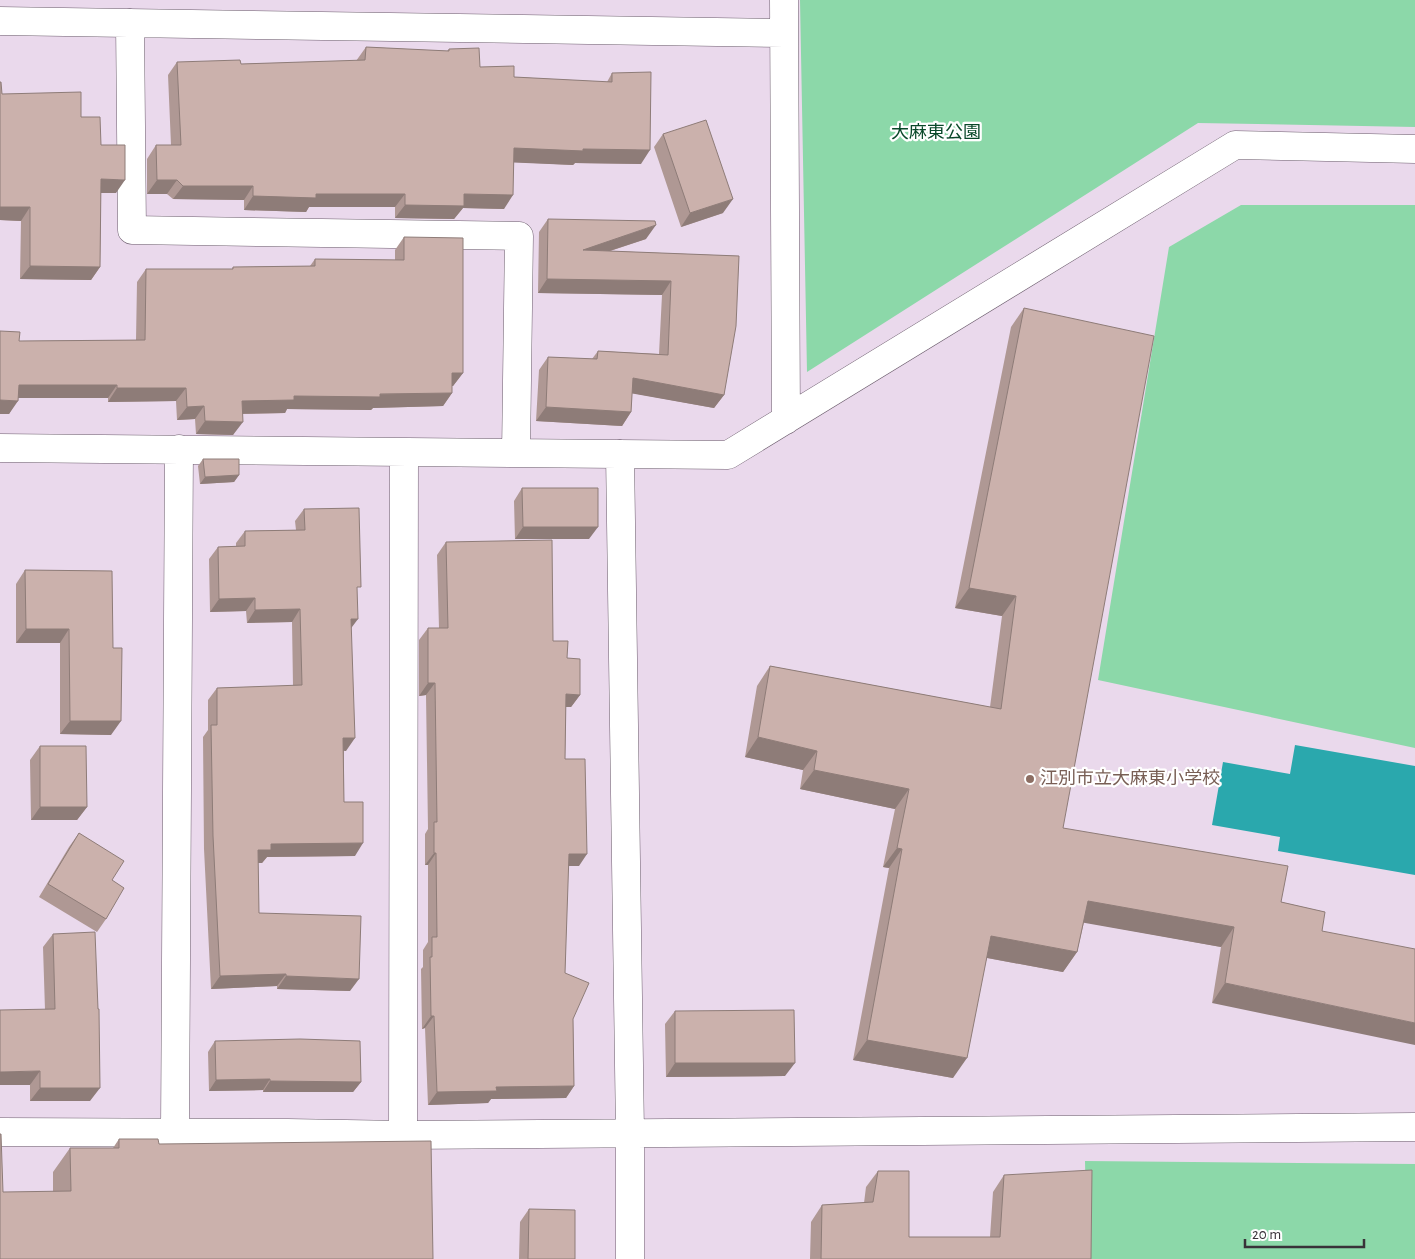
<svg xmlns="http://www.w3.org/2000/svg" width="1415" height="1259" font-family="'Alegreya Sans','Noto Sans JP',sans-serif">
  <style>
    .green { fill: #8cd8a9 }
    .water { fill: #2aa8ad }
    .lines { fill: none; stroke-linecap: round; stroke-linejoin: round }
    .minor-casing { stroke: #6c5d6d; stroke-width: 29 }
    .minor { stroke: #fff; stroke-width: 28 }
    .wall { fill: #af9894 }
    .shaded-wall { fill: #8e7c78 }
    .building { fill: #cbb1ac; stroke: #8e7c78 }
    .education-dot { fill: #8d6e63; stroke: #fff; stroke-width: 2 }
    .labels { text-anchor: middle; dominant-baseline: central; stroke-width: 4.5; stroke-linejoin: round; paint-order: stroke }
    .park-label { font-size: 18px; fill: #094829; stroke: #fff }
    .education-label { font-size: 18px; fill: #785e54; stroke: #fff; text-anchor: start }
  </style>
  <rect width="100%" height="100%" fill="#ead9ec"/>
  <!-- green -->
  <path class="green" d="M800 0H1415V127L1198 123 807 372Z
    M1241 205H1415V748L1098 680 1169 247Z
    M1085 1161 1415 1164V1259H1087Z"/>
  <!-- water -->
  <path class="water" d="M1295 745 1415 766V875L1278 851 1280 837 1212 825 1223 762 1290 774Z"/>
  <g class="lines">
    <!-- minor casing -->
    <g class="minor-casing">
      <path id="minor" d="M784 0 786 420
        M0 21 784 33
        M130 23 132 230 519 236 516 453
        M0 448 728 455 1235 145 1415 149
        M620 454 630 1133V1259
        M0 1132 288 1133 403 1135 1415 1127
        M175 1132 179 449
        M403 1135 404 452"/>
    </g>
    <!-- minor -->
    <use href="#minor" class="minor"/>
  </g>
  <!-- wall -->
  <path class="wall" d="M366 47 447 51 449 49 480 67 514 77 607 82 612 73 641 164 575 163 573 165 514 162 504 209 463 208 454 219 395 218V207H309L306 212 244 210V200L173 199 167 194H147V159L156 145H171L168 75 177 62 241 64 356 61Z
    M0 82 2 94 81 117 101 145 116 193H101L100 267 91 280 20 279 21 221 0 220Z
    M663 134 723 213 681 227 654 147Z
    M548 219 646 239 610 251 739 256 724 395 714 408 632 393 631 412 622 426 536 421 539 370 548 357 592 359 598 351 659 354 662 295 538 293 539 232Z
    M404 237 463 373 453 386H452V393L443 406 373 408 371 410 287 409 285 413 242 414 233 435 196 434 195 419 177 420 176 401 108 402V398H18L9 414H0V331L19 341 136 340 137 282 146 269H232L233 267 310 266 315 259 395 260V250Z
    M1024 308 1063 828 1281 902 1325 912 1212 1003 1221 947 1084 922 1077 952 1063 972 987 958 953 1078 853 1060 889 868 883 867 895 809 800 789 803 770 745 757 757 686 770 666 990 707 1002 616 955 608 1011 327Z
    M203 459 239 475 234 482 200 484 198 466Z
    M522 488 589 539H515L514 501Z
    M304 509 357 592 351 627 346 751 344 750V802L355 856 267 857 262 863H258L259 913 350 991 277 989V986L211 989 204 849 203 737 208 730V700L217 688 293 686 292 622 247 623 246 611 210 612 209 559 218 547 236 546V543L245 531 296 530 295 521Z
    M446 542 553 641 567 658 580 695 571 707H566L565 759 579 866H568L565 973 573 1019 574 1086 566 1098 491 1099 488 1103 428 1105 425 1028 422 1029 421 969 423 967V950L428 942V865H425V834L428 829 426 695 419 696V640L428 628H439L437 555Z
    M25 570 112 571 111 735 60 734V643H16V584Z
    M40 746 87 807 77 820H31L30 760Z
    M79 833 112 880 106 919 97 932 39 897 69 847Z
    M53 934 90 1101H30V1085L45 1010 43 947Z
    M675 1011 785 1076 666 1077 665 1024Z
    M215 1041 361 1082 353 1092H263V1090L209 1091 208 1052Z
    M119 1139 159 1144 433 1259 3 1192H53V1172L70 1148H113Z
    M878 1171 909 1237H990L993 1192 1004 1175 1091 1259H810L811 1222 822 1205 864 1203 866 1187Z
    M529 1209 575 1259H519L520 1222Z"/>
  <!-- shaded-wall -->
  <path class="shaded-wall" d="M514 148 583 149 650 150 641 164 575 163 573 165 505 162Z
    M101 179 125 180 116 193H92Z
    M157 180H177L167 194H147Z
    M183 186H253L244 200 173 199Z
    M316 194H405L395 207H309L306 212 244 210 253 196Z
    M464 194 513 195 504 209 463 208 454 219 395 218 405 205Z
    M733 199 723 213 681 227 690 213Z
    M0 207H30L21 221 0 220Z
    M656 225 646 239 573 263 583 250Z
    M30 266 100 267 91 280 20 279Z
    M547 279 671 281 662 295 538 293Z
    M452 373H463L453 386H442Z
    M633 378 724 395 714 408 624 392Z
    M19 385H117L108 398H9Z
    M117 388H186L176 401 108 402Z
    M452 393 443 406 373 408 371 410 287 409 285 413 233 414 242 401 294 396Z
    M0 400 18 401 9 414H0Z
    M204 406 195 419 177 420 187 407Z
    M546 407 631 412 622 426 536 421Z
    M205 421 243 422 233 435 196 434Z
    M239 475 234 482 200 484 205 477Z
    M523 527H598L589 539H515Z
    M969 588 1016 596 1002 616 955 608Z
    M255 598 246 611 210 612 219 599Z
    M300 609 292 622 247 623 255 610Z
    M351 619H358L349 631Z
    M26 629H69L60 643H16Z
    M428 683H435L426 695 419 696Z
    M566 694 580 695 571 707H558Z
    M70 721H121L111 735 60 734Z
    M758 737 817 751 803 770 745 757Z
    M343 738H355L346 751 335 750Z
    M814 770 909 789 895 809 800 789Z
    M40 807H87L77 820H31Z
    M363 843 355 856 267 857 262 863H249L258 850 271 844Z
    M897 848 902 849 889 868 883 867Z
    M434 853H436L428 865H425Z
    M569 854H587L579 866H560Z
    M1088 901 1234 927 1221 947 1074 921Z
    M991 936 1077 952 1063 972 977 956Z
    M286 974 277 986 211 989 220 976Z
    M286 976 359 979 350 991 277 989Z
    M1225 983 1415 1023V1045L1212 1003Z
    M431 1016H434L425 1028 422 1029Z
    M867 1040 967 1058 953 1078 853 1060Z
    M675 1063H795L785 1076 666 1077Z
    M40 1071 30 1085H0V1072Z
    M270 1079 263 1090 209 1091 216 1080Z
    M270 1081 361 1082 353 1092H263Z
    M574 1086 566 1098 491 1099 488 1103 428 1105 437 1092 496 1087Z
    M40 1088H100L90 1101H30Z"/>
  <!-- building -->
  <path class="building" d="M366 47 449 51V49L479 48 480 67 514 66V77L612 82V73L651 72 650 150 583 149V151L514 148 513 195 464 194V206L405 205V194H316V198L253 196V186H183L177 180H157L156 145H181L177 62 240 60 241 64 365 60Z
    M0 82H1L2 94 81 92V117H100L101 145H125V180L101 179 100 267 30 266V207H0Z
    M706 120 733 199 690 213 663 134Z
    M548 219 655 221 656 225 583 250 739 256 736 326 724 395 633 378 631 412 546 407 548 357 597 359 598 351 668 355 671 281 547 279Z
    M404 237 463 238V373H452V393L380 394V397L294 396V400L242 401 243 422 205 421 204 406 187 407 186 388H117V385H19L18 401 0 400V331L20 332 19 341 145 340 146 269H233V267L315 266V259L404 260Z
    M1024 308 1154 336 1063 828 1288 866 1281 902 1325 912 1322 931 1415 949V1023L1225 983 1234 927 1088 901 1077 952 991 936 967 1058 867 1040 902 849 897 848 909 789 814 770 817 751 758 737 770 666 1001 709 1016 596 969 588Z
    M203 459H239V475L205 477Z
    M522 488H598V527H523Z
    M359 508 361 587H357L358 619H351L355 738H343L344 802H363V843L271 844V850H258L259 913 361 916 359 979 286 976V974L220 976 213 836 211 725H217V688L302 685 300 609 255 610V598L219 599 218 547 245 546V531L305 530 304 509Z
    M552 540 553 641H568L567 658 580 659V695L566 694 565 759H585L587 854H569L565 973 589 983 573 1019 574 1086 496 1087 497 1091 437 1092 434 1016H431L430 957H432V937H437L436 853H434V822H437L435 683H428V628H448L446 542Z
    M25 570 112 571 113 648H122L121 721H70L69 629H26Z
    M40 746H86L87 807H40Z
    M79 833 124 861 112 880 124 888 106 919 48 884Z
    M95 932 98 1009H99L100 1088H40V1071L0 1072V1010L55 1009 53 934Z
    M794 1010 795 1063H675V1011Z
    M300 1039 360 1041 361 1082 270 1081V1079L216 1080 215 1041Z
    M0 1134H1L3 1192 71 1191 70 1148H119V1139H158L159 1144 431 1141 433 1259H0Z
    M1092 1170 1091 1259H821L822 1205 873 1202 878 1171H909V1237H1000L1004 1175Z
    M529 1209 575 1210V1259H528Z"/>
  <!-- markers -->
  <circle class="education-dot" cx="1030" cy="779" r="5"/>
  <g class="labels">
    <!-- park labels -->
    <g class="park-label">
      <text x="936" y="133">大麻東公園</text>
    </g>
    <!-- education labels -->
    <g class="education-label">
      <text x="1040" y="779">江別市立大麻東小学校</text>
    </g>
  </g>
  <!-- scale -->
  <path d="M1245 1239v8h119v-8" fill="none" stroke="#393239" stroke-width="2.5"/>
  <text x="1252" y="1239" font-size="15" fill="#393239" stroke="#ffffff" stroke-width="4" paint-order="stroke">20 m</text>
</svg>
